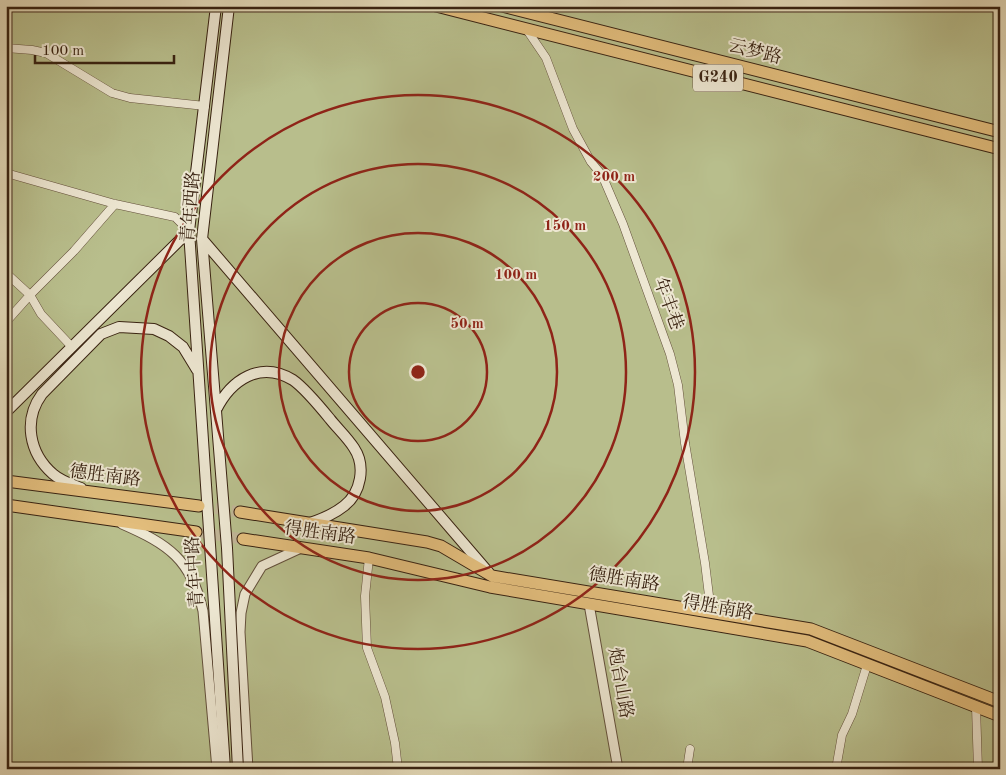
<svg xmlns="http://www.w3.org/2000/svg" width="1006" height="775" font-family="'Old Standard TT','Noto Serif SC',serif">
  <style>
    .green { fill: #b8be8c; stroke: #78704e }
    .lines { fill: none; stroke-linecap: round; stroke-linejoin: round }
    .primary-tunnel { stroke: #c1b597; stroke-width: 11; stroke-dasharray: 11 5.5; stroke-linecap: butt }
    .minor-casing { stroke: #63503b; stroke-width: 9 }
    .tertiary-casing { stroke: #63503b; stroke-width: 11 }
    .secondary-casing { stroke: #382211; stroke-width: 12 }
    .primary-casing { stroke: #382211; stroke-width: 13 }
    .minor { stroke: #ede7d2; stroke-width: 8 }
    .tertiary { stroke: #ede7d2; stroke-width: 9 }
    .secondary { stroke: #ede7d2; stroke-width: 10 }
    .primary { stroke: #e2bd7c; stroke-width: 11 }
    .secondary-bridge-casing { stroke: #382211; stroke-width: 12; stroke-linecap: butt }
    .secondary-bridge { stroke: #ede7d2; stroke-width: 10 }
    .ring { fill: none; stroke: #8f2418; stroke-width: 2.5 }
    .labels { text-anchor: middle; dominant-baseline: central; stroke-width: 4; stroke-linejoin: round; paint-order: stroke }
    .shield { fill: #ede7d2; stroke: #6e5d4b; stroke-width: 1 }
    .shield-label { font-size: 16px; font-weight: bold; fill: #382211 }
    .street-label { font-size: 18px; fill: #382211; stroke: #ede7d2 }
    .centre { fill: #8f2418; stroke: #ede7d2; stroke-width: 2.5 }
    .ring-label { font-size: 15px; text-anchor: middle; font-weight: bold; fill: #8f2418; stroke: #ede7d2; stroke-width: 4; stroke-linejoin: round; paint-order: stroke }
  </style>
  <rect width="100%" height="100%" fill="#e3dab9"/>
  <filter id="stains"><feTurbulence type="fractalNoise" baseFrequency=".004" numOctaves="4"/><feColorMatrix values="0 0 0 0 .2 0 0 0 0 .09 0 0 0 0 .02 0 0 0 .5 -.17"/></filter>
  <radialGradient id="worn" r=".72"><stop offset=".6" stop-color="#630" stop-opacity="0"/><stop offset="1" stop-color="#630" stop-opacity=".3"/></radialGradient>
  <!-- green -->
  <path class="green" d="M6 6H1000V769H6Z"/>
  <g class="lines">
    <!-- primary-tunnel -->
    <path class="primary-tunnel" d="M199 506 240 512
      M196 532 243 539"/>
    <!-- minor casing -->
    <g class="minor-casing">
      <path id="minor" d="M527 30 546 58 573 129 591 162 602 175 623 224 670 354 678 385 685 443 705 563 711 612
        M6 48 32 50 46 53 112 93 130 98 205 106
        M6 173 115 204 175 217 189 231
        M6 273 30 295 41 314 71 346
        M6 322 30 295 74 251 115 204
        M369 558 365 596 367 648 385 697 395 743 398 769
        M976 707 978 769
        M687 769 690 749
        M836 769 842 735 852 714 867 665"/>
    </g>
    <!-- tertiary casing -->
    <g class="tertiary-casing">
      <path id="tertiary" d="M122 524C168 544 191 559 203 611L217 769
        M589 604 618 769
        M248 769 240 632 241 613 245 594 262 566 301 548"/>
    </g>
    <!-- secondary casing -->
    <g class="secondary-casing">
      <path id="secondary" d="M216 6 189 231 225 769
        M202 239 489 573
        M216 410C231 380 260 360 293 380 303 387 321 408 330 419 337 428 347 437 354 448 366 466 361 493 344 506 334 514 322 519 310 523
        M216 411 202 239 229 6
        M6 412 189 231
        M81 488C71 484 61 481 53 474 29 453 23 420 42 394L101 334 119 327 154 329 169 336 183 347 197 370"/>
    </g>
    <!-- primary casing -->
    <g class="primary-casing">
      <path id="primary" d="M436 6 1000 149
        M502 6 1000 132
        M6 481 199 506
        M6 505 196 532
        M240 512 427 542 441 546 492 576 811 629 1000 702
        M243 539 369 558 490 587 807 641 1000 716"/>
    </g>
    <!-- minor -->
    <use href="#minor" class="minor"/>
    <!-- tertiary -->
    <use href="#tertiary" class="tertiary"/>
    <!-- secondary -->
    <use href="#secondary" class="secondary"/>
    <!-- primary -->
    <use href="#primary" class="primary"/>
    <!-- secondary-bridge casing -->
    <g class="secondary-bridge-casing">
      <path id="secondary-bridge" d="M216 411 227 548 238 769"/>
    </g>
    <!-- secondary-bridge -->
    <use href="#secondary-bridge" class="secondary-bridge"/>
  </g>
  <!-- distance rings -->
  <g class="ring">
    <circle cx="418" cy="372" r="69"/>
    <circle cx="418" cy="372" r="139"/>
    <circle cx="418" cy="372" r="208"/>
    <circle cx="418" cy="372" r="277"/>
  </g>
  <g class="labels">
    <!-- shield labels -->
    <rect class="shield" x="693" y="64.5" width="50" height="27" rx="4"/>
    <g class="shield-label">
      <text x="718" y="78">G240</text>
    </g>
    <!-- street labels -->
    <g class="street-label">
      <text transform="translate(755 52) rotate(14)">云梦路</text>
      <text transform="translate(191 207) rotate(-85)">青年西路</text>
      <text transform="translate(668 304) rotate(70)">年丰巷</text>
      <text transform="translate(105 476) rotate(7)">德胜南路</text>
      <text transform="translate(320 533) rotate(8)">得胜南路</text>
      <text transform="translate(195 572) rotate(-94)">青年中路</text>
      <text transform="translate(624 580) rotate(9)">德胜南路</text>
      <text transform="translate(718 608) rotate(10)">得胜南路</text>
      <text transform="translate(620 683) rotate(80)">炮台山路</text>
    </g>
  </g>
  <circle cx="418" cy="372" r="8" class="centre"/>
  <g class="ring-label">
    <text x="614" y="181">200 m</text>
    <text x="565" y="230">150 m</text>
    <text x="516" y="279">100 m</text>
    <text x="467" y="328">50 m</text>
  </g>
  <!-- margin -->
  <rect width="1006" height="775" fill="none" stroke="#e3dab9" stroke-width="25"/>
  <rect x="8" y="8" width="991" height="760" fill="none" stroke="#382211" stroke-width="2.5"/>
  <rect x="12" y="12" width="981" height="750" fill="none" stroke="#382211"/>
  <!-- scale -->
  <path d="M35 55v8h139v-8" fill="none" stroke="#382211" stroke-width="2.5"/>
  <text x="42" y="55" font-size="15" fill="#382211" stroke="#ede7d2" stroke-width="4" paint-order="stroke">100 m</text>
  <rect width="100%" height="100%" filter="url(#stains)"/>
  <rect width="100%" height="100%" fill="url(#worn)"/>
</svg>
